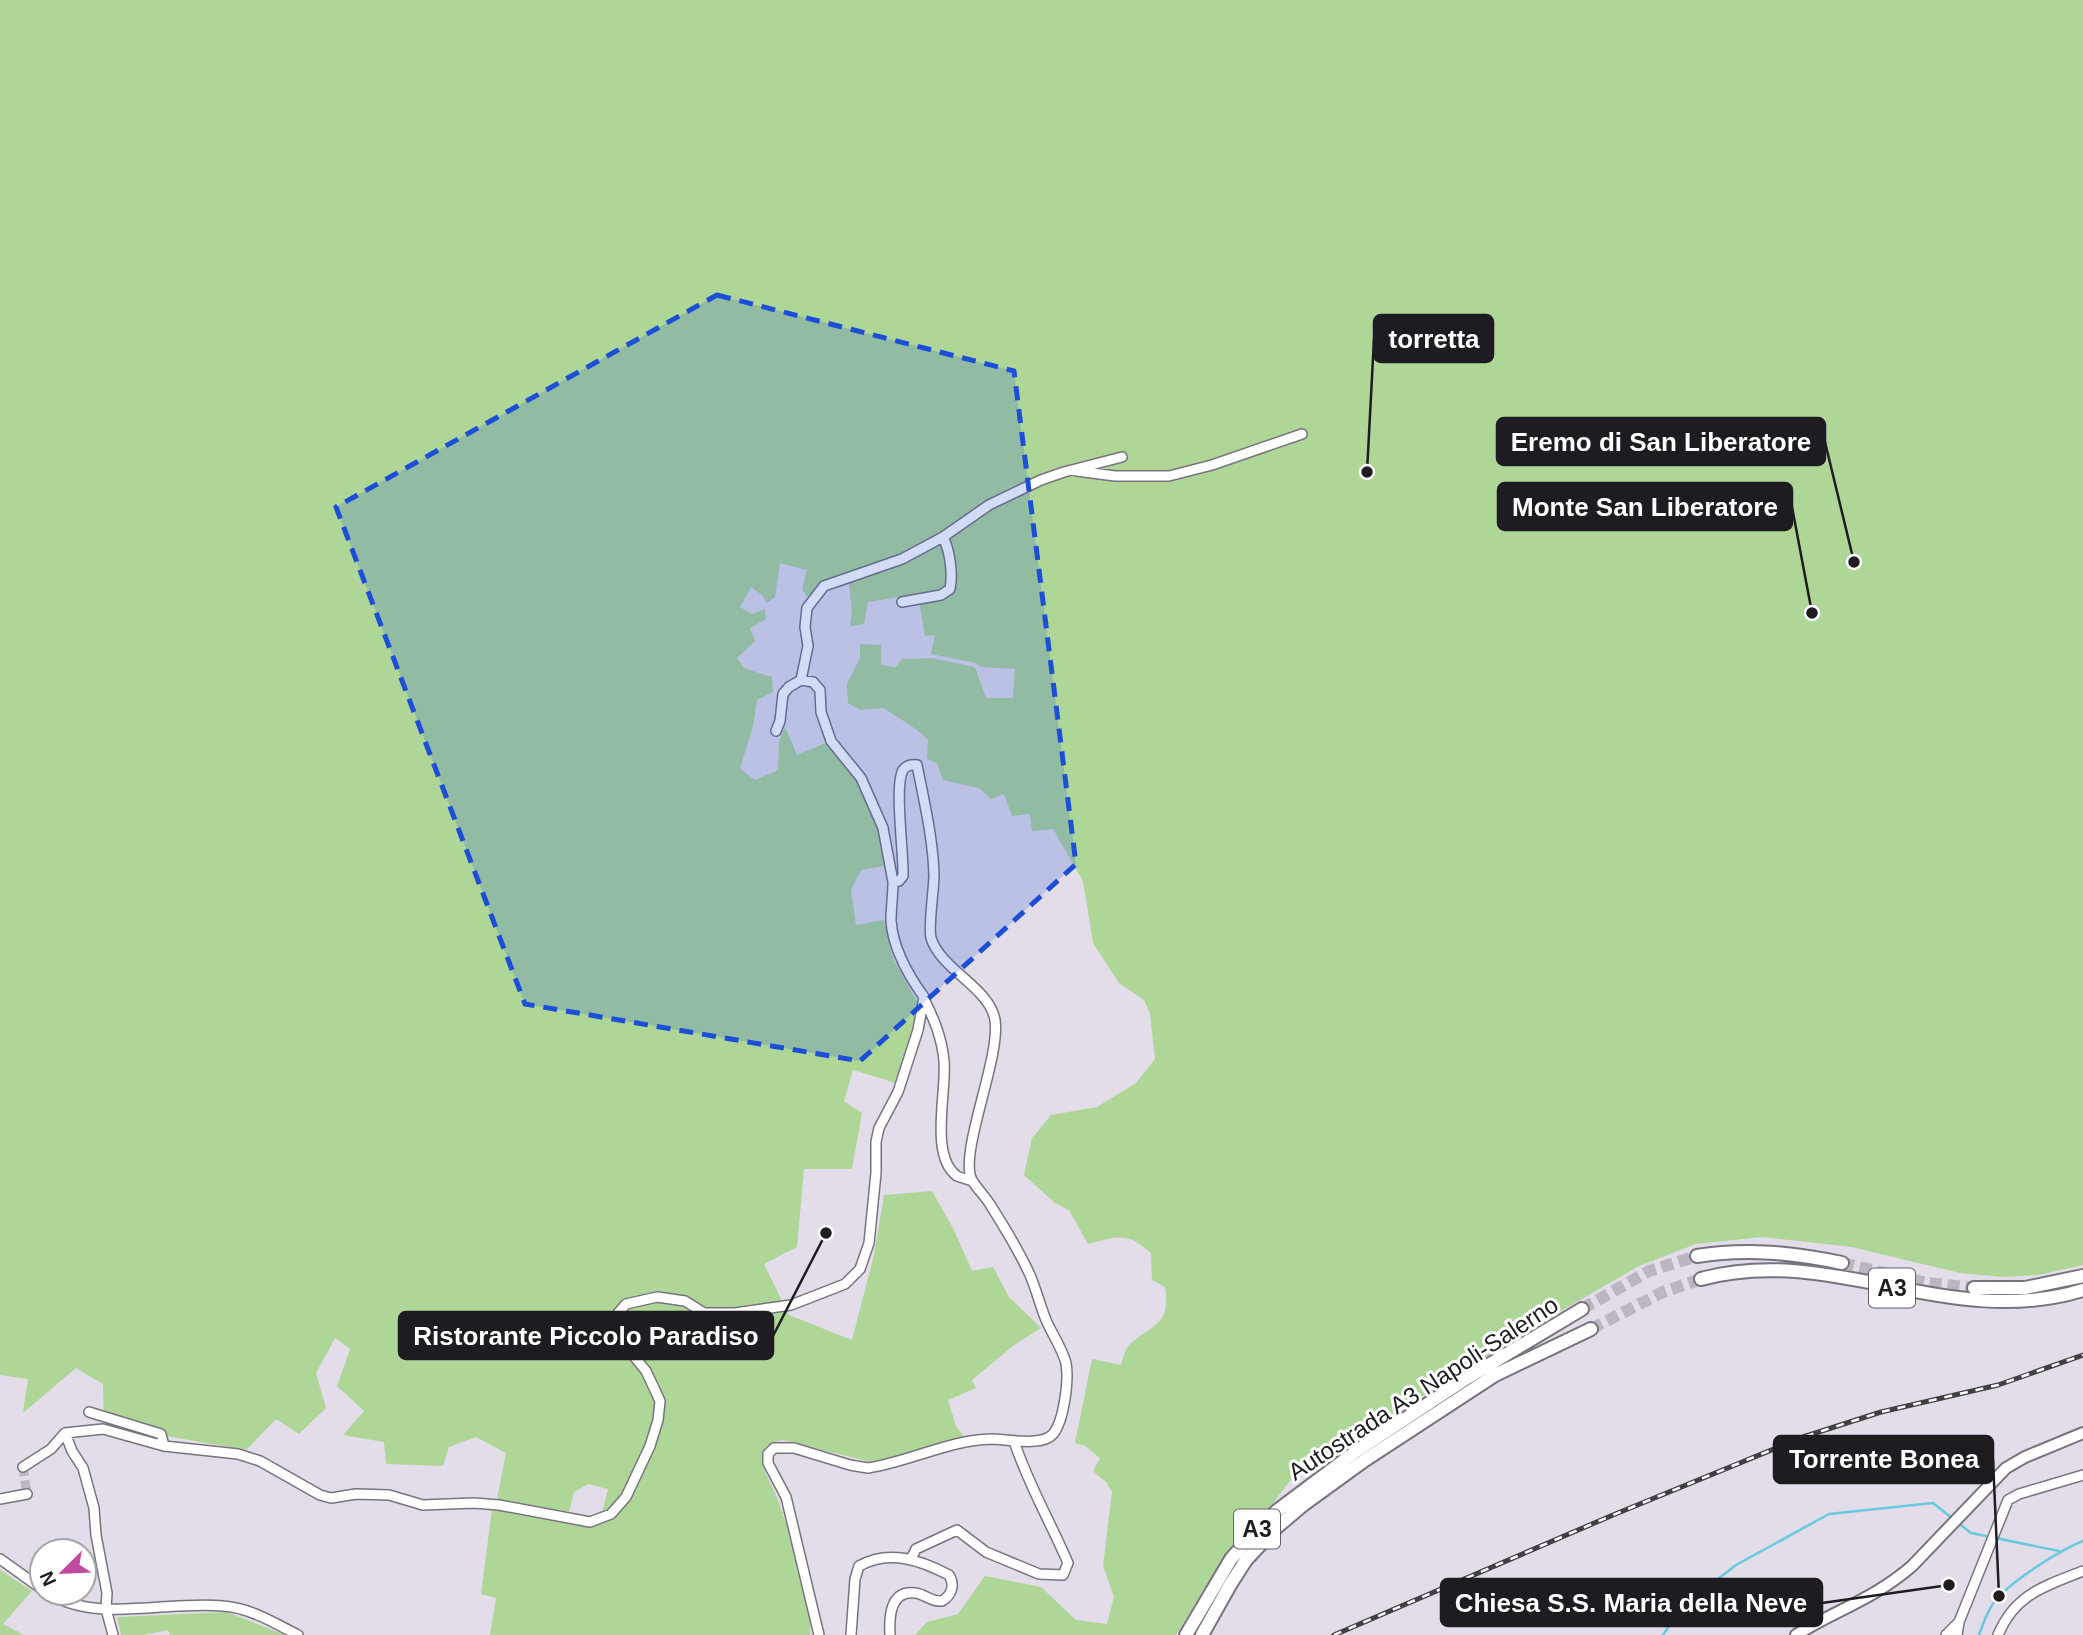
<svg xmlns="http://www.w3.org/2000/svg" width="2083" height="1635" font-family="Arial,sans-serif">
  <style>
    .green { fill: #aed696 }
    .lines { fill: none; stroke-linecap: round; stroke-linejoin: round }
    .stream { stroke: #69cadf; stroke-width: 2.5 }
    .minor-tunnel { stroke: #bcb6c1; stroke-width: 9; stroke-dasharray: 9 4.5; stroke-linecap: butt }
    .highway-tunnel { stroke: #bcb6c1; stroke-width: 12; stroke-dasharray: 12 6; stroke-linecap: butt }
    .minor-casing { stroke: #79737f; stroke-width: 12 }
    .major-casing { stroke: #79737f; stroke-width: 14 }
    .highway-casing { stroke: #79737f; stroke-width: 16 }
    .minor { stroke: #fff; stroke-width: 9 }
    .major { stroke: #fff; stroke-width: 10 }
    .highway { stroke: #fff; stroke-width: 12 }
    .rail-casing { stroke: #423f45; stroke-width: 5 }
    .rail { stroke: #fff; stroke-width: 2.5; stroke-dasharray: 8; stroke-linecap: butt }
    .marked { fill: #1d4ed8; fill-opacity: 0.2; stroke: #1d4ed8; stroke-width: 5; stroke-dasharray: 14 9; stroke-linejoin: round }
    .labels { text-anchor: middle; dominant-baseline: central; stroke-width: 6; stroke-linejoin: round; paint-order: stroke }
    .shield { fill: #fff; stroke: #626063; stroke-width: 2 }
    .shield-label { font-size: 23px; font-weight: bold; fill: #1e1c20 }
    .street-label { font-size: 24px; fill: #1e1c20; stroke: #fff }
    .leader { fill: none; stroke: #1e1c20; stroke-width: 2.5 }
    .callout-dot { fill: #1e1c20; stroke: #fff; stroke-width: 2.5 }
    .callout { fill: #1e1c20; stroke: #1e1c20; stroke-width: 2.5 }
    .callout-label { font-size: 26px; text-anchor: middle; font-weight: bold; fill: #fff }
  </style>
  <rect width="100%" height="100%" fill="#e3dce9"/>
  <!-- green -->
  <path class="green" d="M0 0H2083V1265L2039 1275 2003 1277 1960 1273 1852 1247 1762 1237 1696 1244 1639 1266 1566 1308 1403 1408 1375 1430 1312 1463 1288 1483 1271 1506 1240 1537 1210 1579 1176 1635H915L927 1622 958 1614 985 1576 1041 1587 1076 1620 1107 1624 1114 1597 1103 1566 1112 1492 1107 1483 1093 1471 1100 1458 1085 1446 1075 1443 1092 1359 1121 1365C1123 1358 1125 1349 1130 1344 1153 1323 1171 1326 1165 1287L1152 1280 1151 1253C1126 1231 1117 1237 1088 1244L1069 1210 1055 1203 1024 1175 1032 1138 1051 1115 1097 1107 1136 1083 1155 1059 1150 1014 1144 1000 1119 983 1093 943 1083 881 1053 829 1032 831 1030 814 1012 816 1004 794 991 799 979 788 943 780 937 763 927 759 928 740C916 727 899 719 884 708L860 710 848 703 847 684 860 658V644L881 645V665L896 667 902 659 931 658 975 667 986 698H1013L1015 669 981 667 976 663 931 654 935 635 925 636 918 594 868 602 864 624 850 626 852 612 848 574 823 583 807 597 802 589 807 570 780 563 775 597 767 603 762 595 751 587 740 607 752 614 765 609 766 619 750 628 755 641 737 658 744 668 772 677 773 692 757 700 753 726 740 769 755 780 778 770 779 741 785 727 797 755 826 743C835 753 845 762 852 773 867 796 884 838 884 866L861 870 851 890 856 925 884 920 893 959 919 1005 896 1083 853 1070 844 1101 862 1113 852 1169H804L797 1247 764 1264 789 1315 852 1340 874 1255 884 1195 932 1191 953 1228 972 1271 993 1267 1009 1297 1041 1328 1014 1345 972 1380 976 1388 948 1400 956 1426 965 1438 871 1462 783 1440C774 1442 765 1444 762 1454 760 1467 771 1483 776 1495 788 1527 813 1602 810 1635H490L496 1598 481 1594 492 1509 599 1525 608 1489 588 1484 574 1492 569 1512 497 1499 506 1453 476 1437 449 1447 443 1466 386 1464 384 1442 343 1435 364 1411 337 1386 350 1349 335 1338 316 1373 326 1408 299 1434 276 1419 246 1450 104 1425 103 1384 76 1368 23 1413 28 1379 0 1375Z
    M0 1570 32 1591 3 1624 24 1635H0Z
    M227 1612 285 1635H170L168 1630 143 1635H121L117 1617Z"/>
  <g class="lines">
    <!-- stream -->
    <path class="stream" d="M1957 1522 1971 1533 2059 1551
      M1663 1635 1682 1607 1736 1565 1829 1514 1933 1503 1952 1518
      M1979 1635C1984 1621 1989 1607 1999 1596 2020 1576 2057 1552 2083 1541"/>
    <!-- minor-tunnel -->
    <path class="minor-tunnel" d="M23 1467 27 1494"/>
    <!-- highway-tunnel -->
    <path class="highway-tunnel" d="M1842 1263 1927 1283 1974 1288
      M1582 1309 1649 1271 1697 1256
      M1591 1329 1663 1292 1701 1279"/>
    <!-- minor casing -->
    <g class="minor-casing">
      <path id="minor" d="M1077 471 1115 476H1169L1212 465 1302 434
        M902 602 941 595 950 589C953 573 950 551 943 537
        M801 680 808 646 805 627 807 608 824 586 902 559 943 537 989 505 1041 480 1064 472 1122 457
        M776 731 780 721 783 694 789 687 801 680 813 682 820 690 821 712 831 741 861 778 883 828 893 882 899 881 903 876C904 854 894 786 903 770 907 765 911 764 917 765 924 801 933 838 934 875 934 889 928 928 931 938 941 970 990 988 995 1020 1001 1057 958 1155 972 1180 977 1189 986 1197 991 1206 1005 1228 1019 1251 1030 1275 1036 1289 1040 1305 1046 1320 1052 1334 1062 1348 1066 1363 1069 1380 1064 1421 1053 1434 1042 1447 1006 1439 991 1439 949 1440 909 1462 868 1468L850 1465 794 1448H774L768 1454V1463L786 1497 819 1635
        M924 999C934 1019 942 1038 944 1061 947 1091 929 1156 957 1176 961 1178 968 1179 972 1181
        M89 1412 161 1434 164 1446
        M65 1433 72 1451 83 1468 94 1508 96 1535 107 1593 106 1609 113 1635
        M23 1467 51 1449 65 1433 103 1429 164 1446 238 1454 260 1461 320 1495 331 1498 356 1494 389 1495 423 1505 474 1503 499 1505 590 1522 611 1514 626 1497 650 1446 658 1420 660 1401 646 1371 615 1333 614 1318 626 1304 657 1297 685 1301 704 1313H735L791 1305 845 1284 860 1269 869 1243 876 1173V1142L879 1128 898 1092 918 1030 924 997C908 975 893 949 891 921 891 908 893 895 893 882
        M0 1499 27 1494
        M0 1559 42 1589
        M911 1559 916 1549 957 1530 986 1552 1039 1574 1063 1575 1068 1563C1050 1521 1028 1484 1014 1441
        M49 1593C95 1624 169 1600 223 1606 251 1608 274 1623 298 1635
        M851 1635 855 1579 859 1566C889 1549 920 1560 949 1575 955 1585 952 1595 942 1601 931 1602 925 1594 915 1593 890 1590 889 1617 890 1635
        M1946 1635 1958 1623
        M1957 1635 1959 1622 2008 1500 2019 1494 2083 1475
        M1998 1635C2015 1594 2045 1586 2083 1571"/>
    </g>
    <!-- major casing -->
    <g class="major-casing">
      <path id="major" d="M1796 1635C1836 1610 1874 1599 1912 1566L2006 1468 2025 1457 2083 1433"/>
    </g>
    <!-- highway casing -->
    <g class="highway-casing">
      <path id="highway" d="M1697 1256C1747 1248 1793 1253 1842 1263
        M1701 1279C1831 1243 1951 1331 2083 1290
        M1974 1288H2025L2083 1276
        M1186 1635 1231 1559 1259 1527 1278 1510 1358 1450 1467 1378 1582 1309
        M1202 1635 1230 1585 1246 1560 1277 1527 1303 1505 1365 1460 1495 1375 1591 1329"/>
    </g>
    <!-- minor -->
    <use href="#minor" class="minor"/>
    <!-- major -->
    <use href="#major" class="major"/>
    <!-- highway -->
    <use href="#highway" class="highway"/>
    <!-- rail casing -->
    <g class="rail-casing">
      <path id="rail" d="M1334 1635 1613 1515 1803 1437 1881 1412 1998 1385 2083 1355"/>
    </g>
    <!-- rail -->
    <use href="#rail" class="rail"/>
  </g>
  <!-- marked area -->
  <path class="marked" d="M717 295 1014 371 1076 864 860 1061 525 1004 336 507Z"/>
  <g class="labels">
    <!-- shield labels -->
    <g class="shield">
      <rect x="1869" y="1268.5" width="46" height="39" rx="5"/>
      <rect x="1234" y="1509.5" width="46" height="39" rx="5"/>
    </g>
    <g class="shield-label">
      <text x="1892" y="1288">A3</text>
      <text x="1257" y="1529">A3</text>
    </g>
    <!-- street labels -->
    <g class="street-label">
      <text transform="translate(1423 1388) rotate(-33)">Autostrada A3 Napoli-Salerno</text>
    </g>
  </g>
  <!-- callouts -->
  <path class="leader" d="M1367 472L1374 339M1854 562L1825 442M1812 613L1792 507M826 1233L773 1336M1999 1596L1993 1459M1949 1585L1822 1603"/>
  <g class="callout-dot">
    <circle cx="1367" cy="472" r="7"/>
    <circle cx="1854" cy="562" r="7"/>
    <circle cx="1812" cy="613" r="7"/>
    <circle cx="826" cy="1233" r="7"/>
    <circle cx="1999" cy="1596" r="7"/>
    <circle cx="1949" cy="1585" r="7"/>
  </g>
  <g class="callout">
    <rect x="1374" y="315" width="119" height="47" rx="7"/>
    <rect x="1497" y="418" width="328" height="47" rx="7"/>
    <rect x="1498" y="483" width="294" height="47" rx="7"/>
    <rect x="399" y="1312" width="374" height="47" rx="7"/>
    <rect x="1774" y="1436" width="219" height="47" rx="7"/>
    <rect x="1441" y="1579" width="381" height="47" rx="7"/>
  </g>
  <g class="callout-label">
    <text x="1434" y="348">torretta</text>
    <text x="1661" y="451">Eremo di San Liberatore</text>
    <text x="1645" y="516">Monte San Liberatore</text>
    <text x="586" y="1345">Ristorante Piccolo Paradiso</text>
    <text x="1884" y="1468">Torrente Bonea</text>
    <text x="1631" y="1612">Chiesa S.S. Maria della Neve</text>
  </g>
  <!-- north arrow -->
  <g transform="translate(63 1572) rotate(246)"><circle r="33" fill="#ffffff" stroke="#a5a4a6" stroke-width="2"/>
  <path d="M0-5L12 26L0 18L-12 26Z" fill="#c14aa1"/>
  <text y="-10" font-size="19" font-weight="bold" text-anchor="middle" fill="#1e1c20">N</text>
  </g>
</svg>
